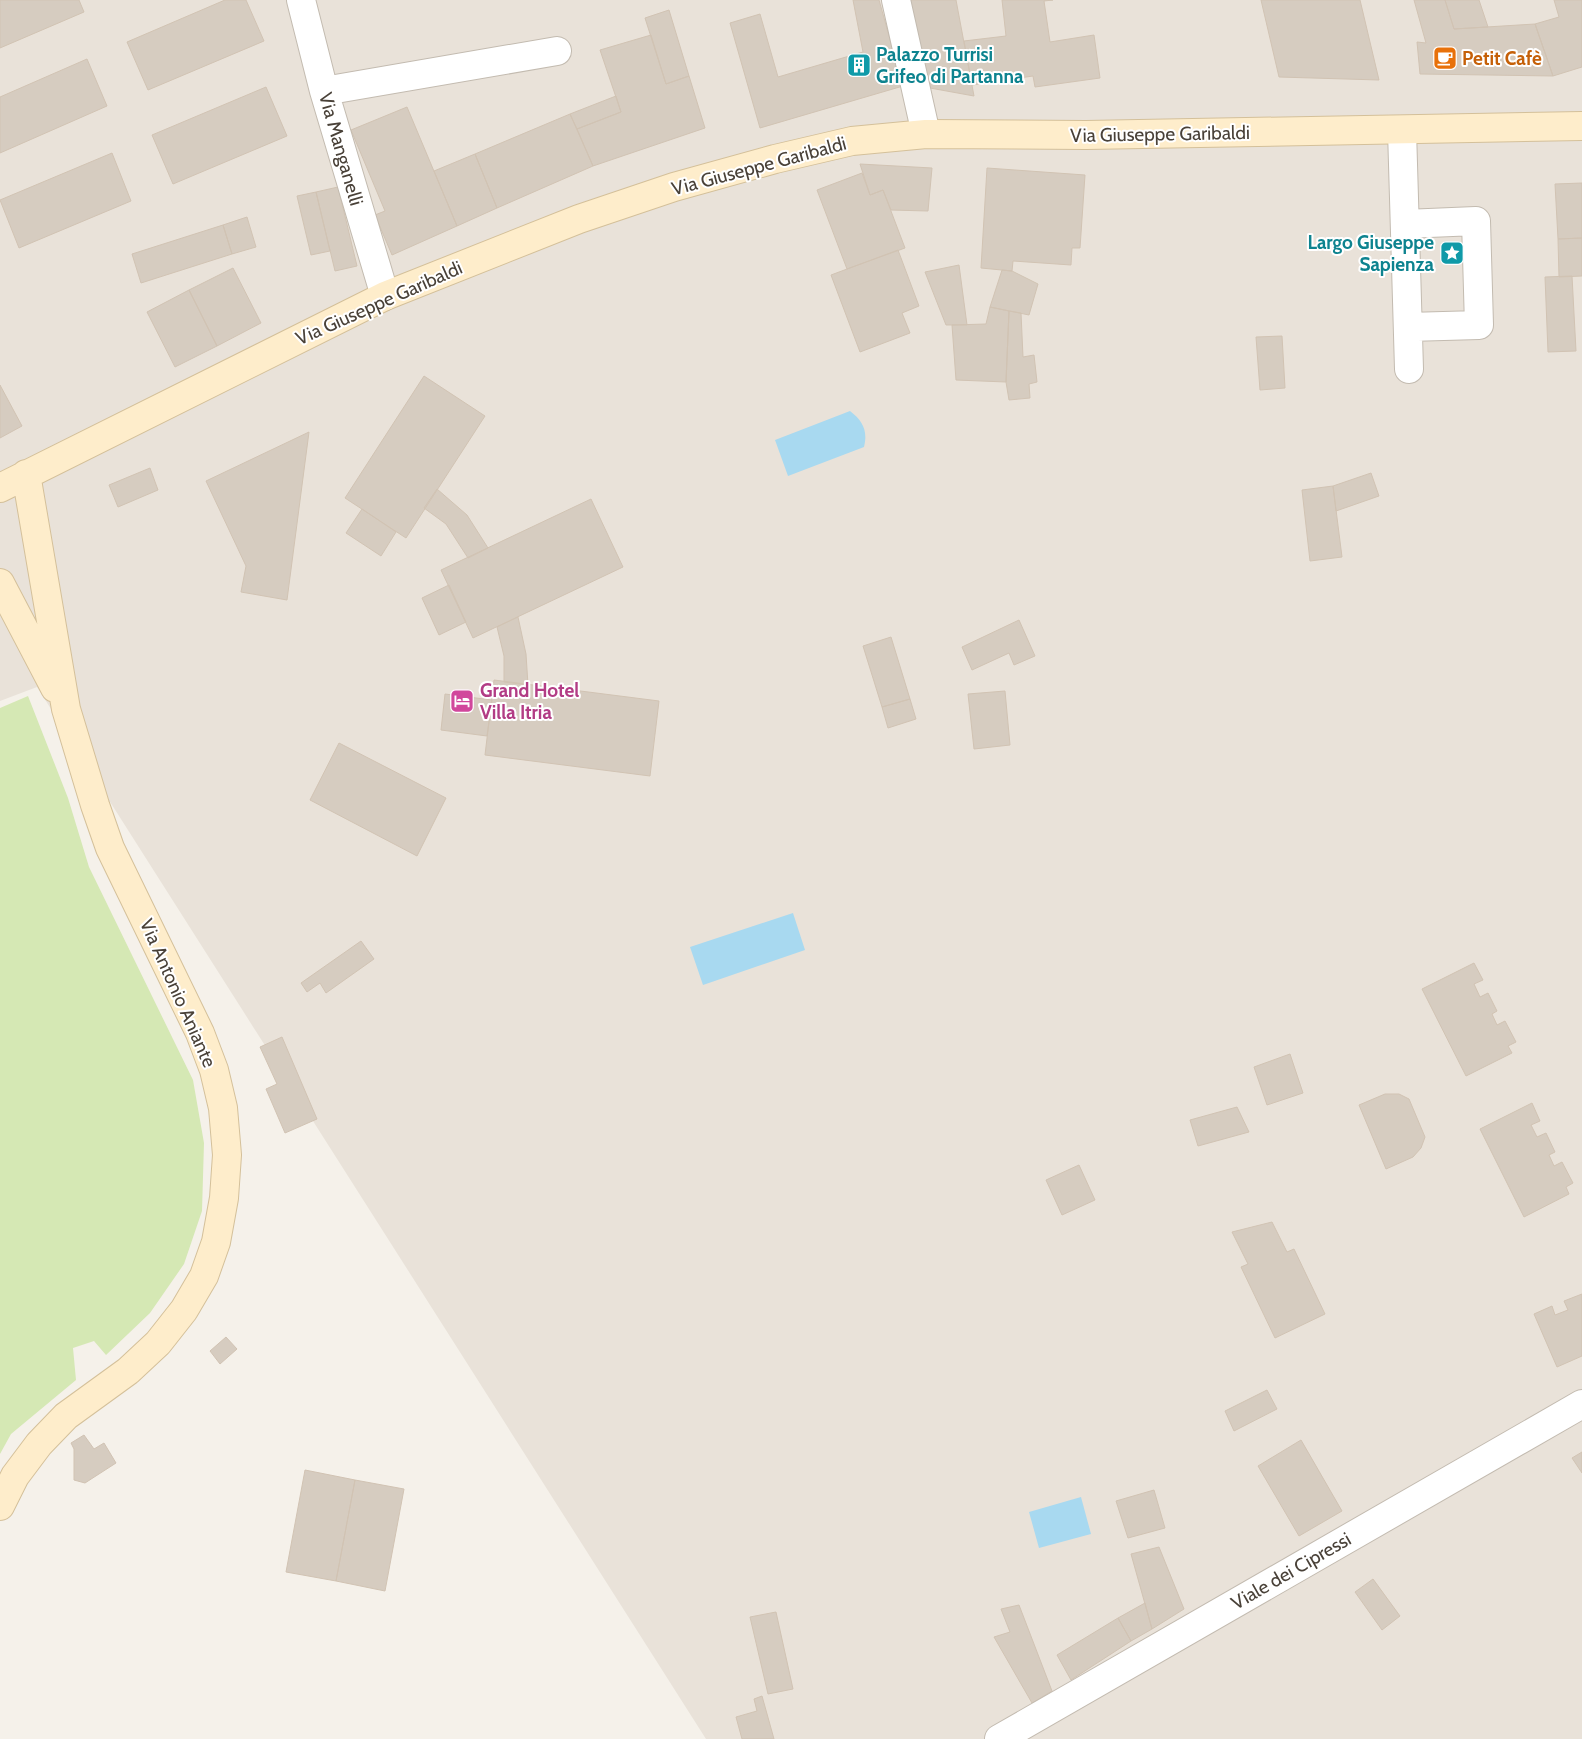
<svg xmlns="http://www.w3.org/2000/svg" width="1582" height="1739" font-family="Cabin,sans-serif">
  <style>
    .residential { fill: #e9e2d9 }
    .green { fill: #d5e8b4 }
    .water { fill: #a8d9f0 }
    .building { fill: #d6ccc0; stroke: #d1c3b3 }
    .lines { fill: none; stroke-linecap: round; stroke-linejoin: round }
    .street-casing { stroke: #c3bbb0; stroke-width: 30 }
    .secondary-casing { stroke: #d4c09a; stroke-width: 30 }
    .street { stroke: #fff; stroke-width: 28 }
    .secondary { stroke: #feedcb; stroke-width: 28 }
    .labels { text-anchor: middle; dominant-baseline: central; stroke-width: 4; stroke-linejoin: round; paint-order: stroke }
    .culture-label { font-size: 19px; font-weight: bold; fill: #0d838f; stroke: #fff; text-anchor: start }
    .food-label { font-size: 19px; font-weight: bold; fill: #c56008; stroke: #fff; text-anchor: start }
    .street-label { font-size: 19px; fill: #494138; stroke: #fff }
    .hotel-label { font-size: 19px; font-weight: bold; fill: #b23c85; stroke: #fff; text-anchor: start }
  </style>
  <rect width="100%" height="100%" fill="#f5f1ea"/>
  <!-- residential -->
  <path class="residential" d="M0 0H1582V1739H706L37 687 0 701Z"/>
  <!-- green -->
  <path class="green" d="M28 696 68 798 89 867 193 1080 204 1143 202 1211 184 1264 150 1313 106 1355 94 1341 73 1348 76 1380 11 1434 0 1454V708Z"/>
  <!-- water -->
  <path class="water" d="M850 411C863 421 868 431 864 447L788 476 775 440Z
    M793 913 805 950 703 985 690 947Z
    M1081 1497 1091 1534 1039 1548 1029 1512Z"/>
  <!-- building -->
  <path class="building" d="M0 0H79L84 12 0 48Z
    M225 0H246L264 41 148 90 127 42Z
    M853 0H879L903 86 760 128 730 23 760 14 778 77 863 52Z
    M906 0H956L974 96 930 88Z
    M1002 0H1053L1044 1 1050 42 1094 35 1100 78 1035 87 1033 76 972 85 964 41 1006 36Z
    M1261 0H1360L1379 80 1279 77Z
    M1414 0H1445L1454 29 1535 24 1553 76 1420 74 1417 42 1426 43Z
    M1445 0H1479L1488 27 1454 29Z
    M1554 0H1582V67L1553 76 1535 24 1559 17Z
    M669 10 689 76 666 84 645 18Z
    M651 35 666 84 689 76 705 128 593 166 577 129 621 112 600 50Z
    M87 59 107 106 0 153V97Z
    M266 87 287 136 173 184 152 135Z
    M616 96 621 112 577 129 570 114Z
    M407 107 457 226 392 255 375 215 385 211 351 130Z
    M570 114 593 166 497 208 475 154Z
    M112 153 131 201 19 248 0 200Z
    M475 154 497 208 457 226 434 171Z
    M860 164 932 168 928 211 891 210 883 190 870 195Z
    M987 168 1085 175 1080 248H1072L1071 265 1013 261 1012 271 981 268Z
    M862 173 870 195 883 190 905 248 847 269 817 190Z
    M1582 183V238L1558 239 1555 184Z
    M338 187 357 266 335 271 316 192Z
    M316 192 330 251 311 255 297 196Z
    M247 217 256 247 232 254 223 225Z
    M223 225 232 254 141 283 132 254Z
    M1582 238V276L1559 277 1558 239Z
    M898 250 919 306 902 313 910 333 860 352 831 275Z
    M959 265 967 325H946L925 272Z
    M233 268 261 323 217 346 189 290Z
    M1002 270 1012 271 1038 284 1029 315 990 307Z
    M1572 276 1576 351 1548 352 1545 277Z
    M189 290 217 346 175 367 147 312Z
    M990 307 1009 311 1006 382 956 380 952 325 986 324Z
    M1009 311 1021 313 1023 357 1034 355 1037 382 1029 384 1030 398 1009 400 1006 382Z
    M1282 336 1285 388 1260 390 1256 337Z
    M424 376 485 416 406 538 345 498Z
    M0 385 22 426 0 438Z
    M309 432 287 600 241 592 246 566 206 481Z
    M150 468 158 490 118 507 109 485Z
    M1371 473 1379 496 1336 511 1333 486Z
    M1333 486 1342 557 1310 561 1302 490Z
    M437 489 467 515 488 548 468 558 446 524 424 508Z
    M591 499 623 567 473 638 441 570Z
    M362 509 396 532 381 556 346 533Z
    M449 585 466 622 439 635 422 598Z
    M518 617 526 654 528 685 504 682V656L497 627Z
    M1019 620 1035 656 1014 665 1009 653 972 670 962 647Z
    M891 637 910 699 882 707 863 646Z
    M494 680 659 701 650 776 485 755Z
    M1005 691 1010 745 974 749 968 694Z
    M445 694 492 700 487 736 441 730Z
    M910 699 916 719 888 728 882 707Z
    M339 743 446 798 417 856 310 800Z
    M361 941 374 959 326 993 320 983 307 992 301 983Z
    M1474 963 1483 980 1474 984 1480 997 1488 993 1497 1011 1492 1014 1497 1025 1505 1021 1516 1042 1508 1046 1512 1053 1466 1076 1422 989Z
    M282 1037 317 1119 285 1133 266 1089 277 1084 260 1047Z
    M1290 1054 1303 1093 1267 1105 1254 1067Z
    M1385 1094H1399L1409 1099 1425 1137 1421 1148 1413 1157 1386 1169 1359 1105Z
    M1532 1103 1540 1121 1531 1125 1537 1137 1546 1133 1555 1152 1549 1155 1554 1166 1562 1162 1573 1183 1566 1187 1569 1194 1524 1217 1480 1129Z
    M1237 1107 1249 1132 1198 1146 1190 1120Z
    M1079 1165 1095 1200 1062 1215 1046 1180Z
    M1272 1222 1287 1252 1294 1249 1325 1314 1275 1338 1241 1267 1248 1264 1232 1232Z
    M1582 1294V1356L1557 1367 1534 1314 1552 1306 1555 1315 1568 1310 1564 1301Z
    M226 1337 237 1349 220 1364 210 1351Z
    M1267 1390 1277 1409 1234 1431 1225 1411Z
    M84 1435 94 1449 104 1443 116 1463 85 1483 74 1480V1449L71 1443Z
    M1301 1440 1342 1511 1299 1536 1258 1466Z
    M1582 1452V1473L1572 1458Z
    M305 1470 355 1480 336 1581 286 1572Z
    M355 1480 404 1489 385 1591 336 1581Z
    M1154 1490 1165 1528 1128 1538 1116 1501Z
    M1159 1547 1184 1609 1152 1629 1131 1554Z
    M1373 1579 1400 1616 1382 1630 1355 1592Z
    M1145 1603 1152 1629 1131 1641 1118 1618Z
    M1019 1605 1052 1691 1032 1703 994 1637 1010 1632 1001 1609Z
    M776 1612 793 1689 768 1694 750 1617Z
    M1118 1618 1131 1641 1071 1680 1057 1655Z
    M762 1696 774 1739H742L736 1717 757 1711 754 1699Z"/>
  <g class="lines">
    <!-- street casing -->
    <g class="street-casing">
      <path id="street" d="M301 0 324 91 385 296
        M896 0 926 134
        M324 91 557 51
        M1402 130 1409 369
        M1405 224 1476 221 1479 325 1408 327
        M999 1739 1582 1404"/>
    </g>
    <!-- secondary casing -->
    <g class="secondary-casing">
      <path id="secondary" d="M0 488 385 296 579 219 674 187 775 159 852 141 926 134 1086 135 1582 126
        M0 583 55 688
        M0 1506 15 1476 39 1444 66 1416 128 1371 158 1343 184 1310 204 1276 216 1242 224 1198 227 1155 223 1108 214 1070 200 1033 110 848 95 805 66 709 26 474"/>
    </g>
    <!-- street -->
    <use href="#street" class="street"/>
    <!-- secondary -->
    <use href="#secondary" class="secondary"/>
  </g>
  <!-- icons -->
  <defs>
    <g id="cafe-square" transform="scale(1.25)"><rect x="-9" y="-9" width="18" height="18" rx="4" fill="#e8710a" stroke="#fff"/><path d="M-5.5-4.5H6V0H3Q3 3.5 0 3.5H-2.5Q-5.5 3.5-5.5 0ZM3-3.2v2h1.7v-2ZM-6 4.5H4V6H-6Z" fill="#fff"/></g>
    <g id="building-square" transform="scale(1.25)"><rect x="-9" y="-9" width="18" height="18" rx="4" fill="#0f9aa8" stroke="#fff"/><path d="M-4-6H4V6H1V3H-1V6H-4ZM-2.5-4.3h1.7v1.8h-1.7ZM.8-4.3h1.7v1.8H.8ZM-2.5-1h1.7V.8h-1.7ZM.8-1h1.7V.8H.8Z" fill="#fff"/></g>
    <g id="sight-square" transform="scale(1.25)"><rect x="-9" y="-9" width="18" height="18" rx="4" fill="#0f9aa8" stroke="#fff"/><path d="M0-6L1.8-2.2L6-1.7L2.9 1.2L3.7 5.4L0 3.3L-3.7 5.4L-2.9 1.2L-6-1.7L-1.8-2.2Z" fill="#fff"/></g>
    <g id="hotel-square" transform="scale(1.25)"><rect x="-9" y="-9" width="18" height="18" rx="4" fill="#d1479c" stroke="#fff"/><path d="M-6-4.5h1.5V1H6V5H4.5V3h-9V5H-6ZM-4 0a1.8 1.8 0 1 1 3.6 0ZM.5 0V-2.5h3Q6-2.5 6 0Z" fill="#fff"/></g>
  </defs>
  <g fill-rule="evenodd">
    <use href="#cafe-square" x="1445" y="58"/>
    <use href="#building-square" x="859" y="65"/>
    <use href="#sight-square" x="1452" y="253"/>
    <use href="#hotel-square" x="462" y="701"/>
  </g>
  <g class="labels">
    <!-- culture labels -->
    <g class="culture-label">
      <text x="876" y="54">Palazzo Turrisi<tspan x="876" dy="22">Grifeo di Partanna</tspan></text>
      <text x="1434" y="242" text-anchor="end">Largo Giuseppe<tspan x="1434" dy="22">Sapienza</tspan></text>
    </g>
    <!-- food labels -->
    <g class="food-label">
      <text x="1462" y="58">Petit Cafè</text>
    </g>
    <!-- street labels -->
    <g class="street-label">
      <text transform="translate(1160 134) rotate(-1)">Via Giuseppe Garibaldi</text>
      <text transform="translate(341 149) rotate(74)">Via Manganelli</text>
      <text transform="translate(759 166) rotate(-15)">Via Giuseppe Garibaldi</text>
      <text transform="translate(379 303) rotate(-24)">Via Giuseppe Garibaldi</text>
      <text transform="translate(178 993) rotate(66)">Via Antonio Aniante</text>
      <text transform="translate(1291 1571) rotate(-30)">Viale dei Cipressi</text>
    </g>
    <!-- hotel labels -->
    <g class="hotel-label">
      <text x="480" y="690">Grand Hotel<tspan x="480" dy="22">Villa Itria</tspan></text>
    </g>
  </g>
</svg>
